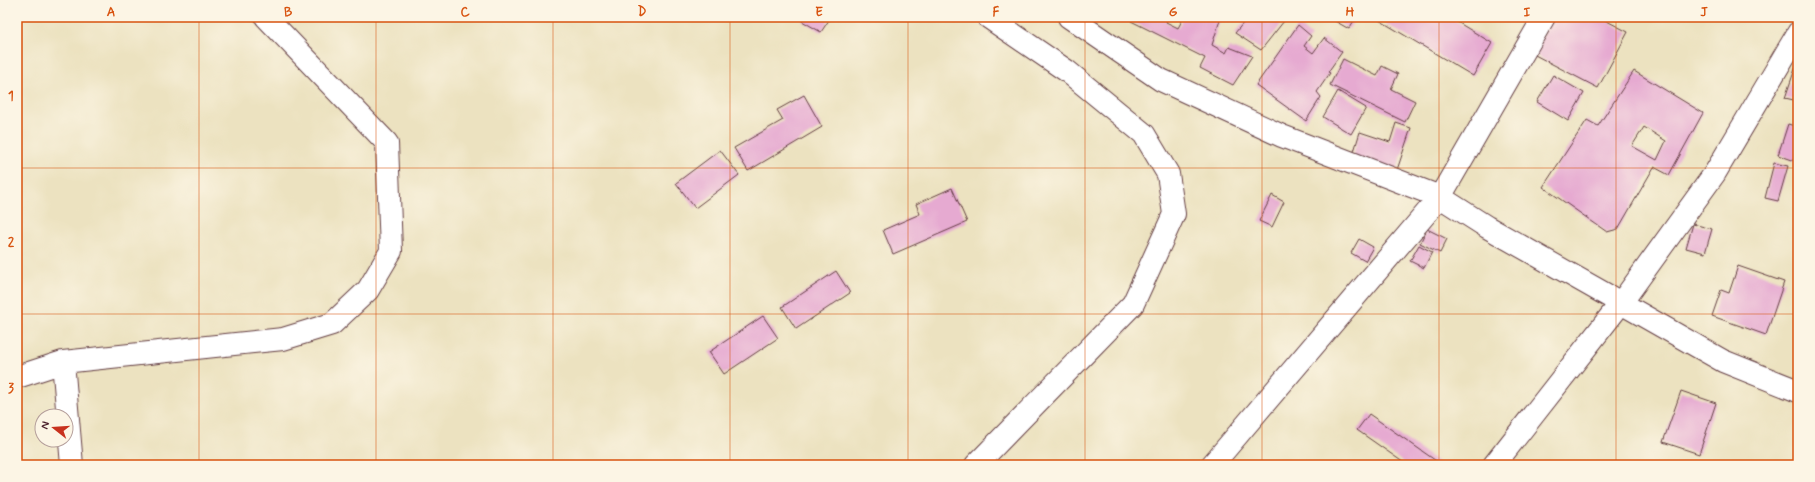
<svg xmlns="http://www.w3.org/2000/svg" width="1815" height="482" font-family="Mynerve,sans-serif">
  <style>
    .building { fill: #e6aad1; fill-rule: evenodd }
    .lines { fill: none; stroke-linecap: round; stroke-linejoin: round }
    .minor-casing { stroke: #623c41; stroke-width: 24 }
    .minor { stroke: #fff; stroke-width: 22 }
    .grid { fill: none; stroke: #d8530f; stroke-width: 1; stroke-opacity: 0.55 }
    .neatline { fill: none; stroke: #d8530f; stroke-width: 1.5 }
    .grid-label { font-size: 13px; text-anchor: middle; font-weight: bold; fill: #d8530f }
  </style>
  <rect width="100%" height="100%" fill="#fcf5e5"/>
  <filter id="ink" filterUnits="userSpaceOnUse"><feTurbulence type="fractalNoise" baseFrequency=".025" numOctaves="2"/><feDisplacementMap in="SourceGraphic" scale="8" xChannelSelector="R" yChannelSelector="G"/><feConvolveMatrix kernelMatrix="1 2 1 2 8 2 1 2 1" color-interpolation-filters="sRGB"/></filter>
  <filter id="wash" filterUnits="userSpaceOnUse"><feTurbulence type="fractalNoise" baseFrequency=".012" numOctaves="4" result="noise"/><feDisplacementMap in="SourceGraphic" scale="16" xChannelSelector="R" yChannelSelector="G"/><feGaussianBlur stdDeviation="0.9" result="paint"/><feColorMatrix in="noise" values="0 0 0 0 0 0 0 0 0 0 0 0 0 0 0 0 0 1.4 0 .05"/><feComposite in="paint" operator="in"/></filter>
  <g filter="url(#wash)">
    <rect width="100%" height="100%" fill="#ece2c0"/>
    <g id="blocks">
      <!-- building -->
      <path class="building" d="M804 17H831L821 32 802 21Z
        M1133 17H1168L1166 22 1178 28 1184 17H1221L1212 45 1226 53 1229 47 1252 56 1233 85 1200 68 1205 58 1131 21Z
        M1248 17H1280L1284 21 1261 50 1235 33Z
        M1328 17H1356L1349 29Z
        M1374 17H1449L1492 43 1473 76Z
        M1553 17H1599L1628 32 1598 88 1533 54Z
        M1298 25 1311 36 1304 46 1313 53 1324 38 1342 52 1328 72 1330 73 1317 92 1321 97 1306 121 1256 85Z
        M1343 59 1377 76 1382 66 1398 74 1391 89 1415 101 1405 122 1330 85Z
        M1798 60V101L1785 98Z
        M1634 71 1703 113 1669 175 1654 167 1618 229 1607 232 1543 187 1587 120 1598 126ZM1644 127 1666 141 1657 160 1632 146Z
        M1553 75 1584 93 1568 121 1537 102Z
        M1338 91 1366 108 1351 134 1323 117Z
        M804 95 822 127 748 171 734 148 783 120 777 110Z
        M1396 123 1411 128 1395 176 1351 161 1360 132 1390 142Z
        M1788 124 1798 127V162L1778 155Z
        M720 150 739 175 695 208 676 183Z
        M1774 163 1788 166 1778 201 1765 198Z
        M952 188 967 222 893 254 883 230 920 214 916 204Z
        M1272 195 1284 202 1272 227 1259 221Z
        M1693 224 1712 229 1705 253 1686 248Z
        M1427 229 1447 239 1440 253 1420 243Z
        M1359 239 1373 247 1365 261 1351 253Z
        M1419 245 1432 252 1424 268 1410 261Z
        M1738 266 1784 282 1766 335 1712 316 1721 290 1729 293Z
        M836 271 850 293 796 329 782 307Z
        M763 316 778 338 724 374 709 352Z
        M1681 391 1716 403 1699 454 1663 442Z
        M1369 414 1442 465H1407L1357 430Z"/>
    </g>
  </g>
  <g filter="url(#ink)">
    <use href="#blocks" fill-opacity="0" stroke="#623c41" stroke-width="1"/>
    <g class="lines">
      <!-- minor casing -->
      <g class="minor-casing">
        <path id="minor" d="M1069 17 1161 80 1282 136 1440 197 1487 227 1621 303 1715 173 1798 33
          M63 362 72 465
          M17 377 63 362 283 339 332 324 368 290 391 251 387 143 266 17
          M976 465 1133 304 1174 214 1168 174 1144 134 1067 71 988 17
          M1212 465 1440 197 1544 17
          M1494 465 1621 303 1723 361 1798 391"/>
      </g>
      <!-- minor -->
      <use href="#minor" class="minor"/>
    </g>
  </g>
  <!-- grid -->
  <path class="grid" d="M199 17V465M376 17V465M553 17V465M730 17V465M908 17V465M1085 17V465M1262 17V465M1439 17V465M1616 17V465M17 168H1798M17 314H1798"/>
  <!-- margin -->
  <rect width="1815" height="482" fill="none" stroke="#fcf5e5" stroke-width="44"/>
  <!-- north arrow -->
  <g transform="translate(54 428) rotate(287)"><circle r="19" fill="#fcf5e5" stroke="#b59f9b"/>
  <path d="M0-3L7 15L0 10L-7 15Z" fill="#c8321e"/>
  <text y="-6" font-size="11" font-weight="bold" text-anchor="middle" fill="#4a1f2b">N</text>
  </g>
  <rect x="22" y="22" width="1771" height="438" class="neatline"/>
  <g class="grid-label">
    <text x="111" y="16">A</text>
    <text x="288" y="16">B</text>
    <text x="465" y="16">C</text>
    <text x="642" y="16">D</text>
    <text x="819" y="16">E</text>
    <text x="996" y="16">F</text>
    <text x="1173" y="16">G</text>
    <text x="1350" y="16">H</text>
    <text x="1527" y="16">I</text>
    <text x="1704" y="16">J</text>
    <text x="11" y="100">1</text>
    <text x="11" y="246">2</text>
    <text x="11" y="392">3</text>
  </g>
</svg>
